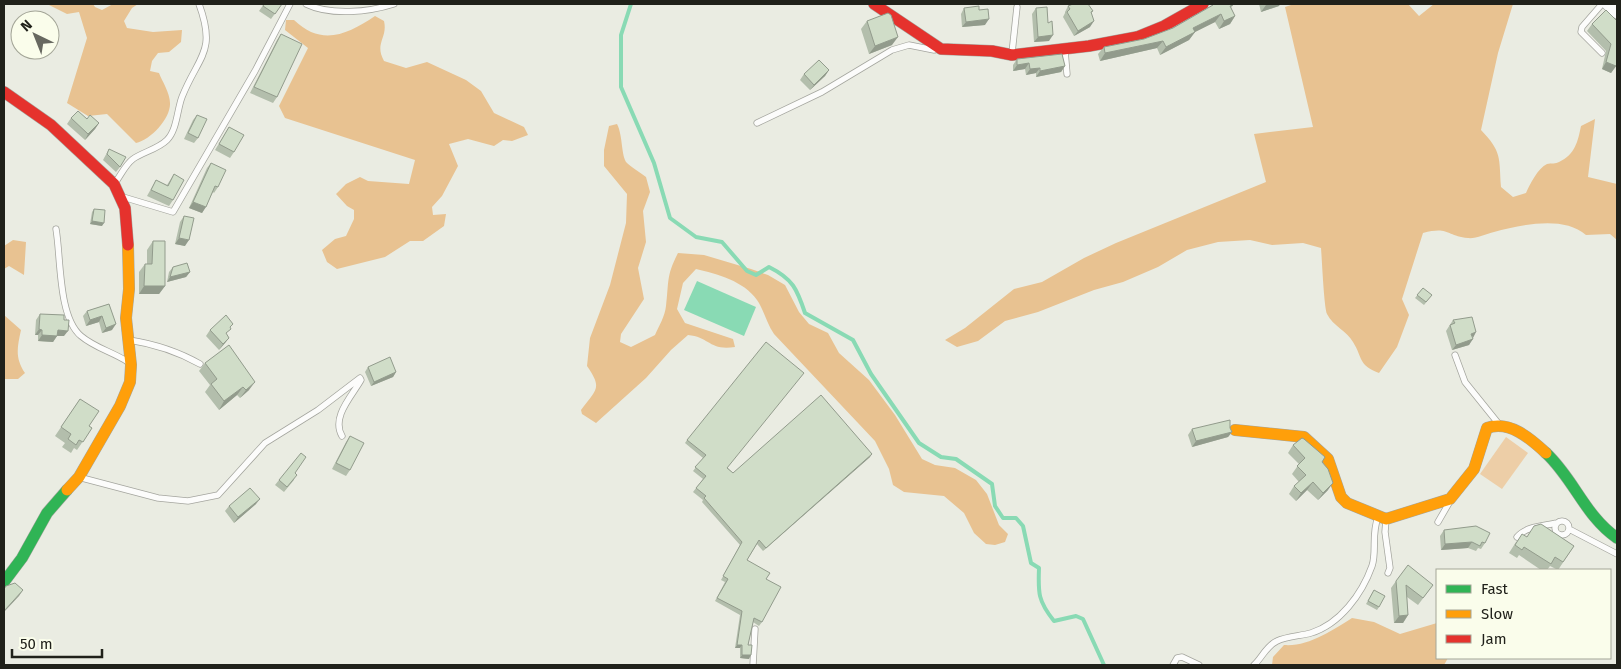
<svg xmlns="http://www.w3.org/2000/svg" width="1621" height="669" font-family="'Fira Sans',sans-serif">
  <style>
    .green { fill: #edcea7 }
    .forest { fill: #e8c291 }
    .water { fill: #89dab4 }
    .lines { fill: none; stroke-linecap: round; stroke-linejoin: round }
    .stream { stroke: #89dab4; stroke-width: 4 }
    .lane-casing { stroke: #a4a59e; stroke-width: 7 }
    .street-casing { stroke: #a4a59e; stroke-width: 12 }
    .fast-casing { stroke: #a4a59e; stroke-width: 12 }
    .slow-casing { stroke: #a4a59e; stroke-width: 12 }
    .jam-casing { stroke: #a4a59e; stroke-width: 12 }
    .lane { stroke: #fcfcfb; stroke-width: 5.5 }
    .street { stroke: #fcfcfb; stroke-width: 11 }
    .fast { stroke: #30b455; stroke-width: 11 }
    .slow { stroke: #ff9f0a; stroke-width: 11 }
    .jam { stroke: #e5322d; stroke-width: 11 }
    .wall { fill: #b3beac }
    .shaded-wall { fill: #929b8c }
    .building { fill: #d0ddc8; stroke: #929b8c }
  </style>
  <rect width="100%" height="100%" fill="#eaece2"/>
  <!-- green -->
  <path class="green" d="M1506 437 1528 453 1502 489 1480 474Z"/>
  <!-- forest -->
  <path class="forest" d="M47 4H93L95 7 102 10 113 4H138L132 8 124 21 127 28 153 32 182 30 181 42 169 52 158 53 152 61 150 71 159 73C162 81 170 93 170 103 171 118 151 140 136 143L107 114 88 116 67 103 87 38 79 12 67 14Z
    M1294 4H1408L1419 16 1434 4H1513L1498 53 1481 130C1502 152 1499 157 1501 187L1513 197 1526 193C1530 184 1538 168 1547 164 1551 163 1556 164 1559 162 1575 155 1578 141 1581 126L1595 119 1588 177 1617 184V240L1610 234 1586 235C1563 215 1521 225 1494 232 1486 234 1475 239 1468 238 1446 236 1449 226 1423 233L1402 299 1409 315 1397 347 1379 373C1358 365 1363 358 1353 342 1347 331 1333 326 1327 314 1324 307 1322 260 1321 248L1303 243 1272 245 1250 240 1218 242 1187 250 1158 267 1123 282 1094 290 1038 312 1005 321 978 341 957 347 945 340 965 328 1014 289 1042 282 1084 258 1116 243 1266 182 1254 134 1313 127 1285 7Z
    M375 16 384 21C388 38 374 43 384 61L406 68 427 62 466 80 481 91 494 113 524 127 528 135 512 141 503 140 494 146 468 139 449 144 458 166 442 196 432 207 433 215 446 214 444 226 423 241H410L385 257 337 269 327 262 322 250 335 239 346 236 354 219V210L347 206 336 194 346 184 360 177 368 181 409 184 415 160 285 118 279 106 308 48 285 30 286 20H294C322 47 348 34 375 16Z
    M617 124C623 135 621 157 627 163 632 168 640 172 646 177L650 192 643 211 646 242 638 268 644 299 621 334 620 342 631 347 655 335C659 326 665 316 666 306 669 282 666 276 678 253L704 255 751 269 768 275 785 285 799 312 809 324 828 333 839 353 869 380 895 415 922 459 935 465 955 468 976 480 987 494 999 525 1008 534 1005 542 995 545 986 544 974 533 964 513 944 496 904 492 893 485 889 469 875 441 774 334C767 324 764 310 757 300 744 281 717 274 696 269L683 283 677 309 685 323 733 339 735 347C709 351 710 337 688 335L671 350 646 378 596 423 582 414 581 410C596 389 603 389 587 366L590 338 610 285 626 223 627 194 604 166V150L609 126Z
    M13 240 26 242 24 275 9 266 4 269V246Z
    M4 315 21 330C17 348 15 358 25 373L18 379H4Z
    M1352 618 1374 622 1400 634 1437 623V658H1448L1444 665H1272L1273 657 1284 645C1308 647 1333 630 1352 618Z"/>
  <!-- water -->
  <path class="water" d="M697 281 756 307 744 336 684 310Z"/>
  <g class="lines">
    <!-- stream -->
    <path class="stream" d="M631 4 621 35V87L654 163 670 218 696 237 722 242 747 271 756 275 769 267C793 279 797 289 805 313L853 340 871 374 919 443 941 457 956 459 992 484 995 506 1003 518H1016L1023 526 1031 563 1039 568C1038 593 1038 601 1054 621L1076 616 1083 619 1104 665"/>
    <!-- lane casing -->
    <g class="lane-casing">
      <path id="lane" d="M306 4C331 16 369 12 394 4
        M1065 51 1067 74
        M1012 53 1017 7
        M1602 53 1581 32 1582 27 1602 4
        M757 123 822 92 892 50 909 45 934 50
        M115 183C121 175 125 165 133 159 143 152 158 149 167 140 177 130 177 110 182 97 198 56 217 53 199 4
        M123 197 173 212 255 71 290 4
        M56 229C61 257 58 317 81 336 95 348 113 352 128 362
        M129 340C155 344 177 351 200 364
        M1455 355 1465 382 1498 423
        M82 478 158 498 188 501 218 495 265 443 318 410 360 378 361 380C352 396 331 417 342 436
        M1386 519 1385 532 1390 568 1388 573
        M1555 528a7 7 0 1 1 14 0a7 7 0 1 1-14 0Z
        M1438 522 1449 503
        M1569 529 1617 554
        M1517 537C1526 526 1544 526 1557 523
        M753 665 755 629
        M1173 665 1177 658 1182 657 1199 665
        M1254 665C1262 658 1266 646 1277 641 1287 636 1301 636 1311 633 1340 624 1362 594 1372 566 1377 552 1371 535 1378 517"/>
    </g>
    <!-- street casing -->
    <g class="street-casing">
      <path id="street" d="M1607 4 1617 13"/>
    </g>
    <!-- fast casing -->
    <g class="fast-casing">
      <path id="fast" d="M1546 453C1574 479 1585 516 1617 538
        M4 582 22 558 47 513 67 490"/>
    </g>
    <!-- slow casing -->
    <g class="slow-casing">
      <path id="slow" d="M1235 430 1304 437 1328 459 1341 497 1347 503 1386 519 1450 499 1474 469 1487 428C1509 420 1530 438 1546 453
        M67 490 79 477 120 406 130 382 131 365 126 318 129 289 128 245"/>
    </g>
    <!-- jam casing -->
    <g class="jam-casing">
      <path id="jam" d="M874 4 941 49 992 51 1012 55 1089 46 1137 37 1164 26 1203 4
        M4 92 51 125 114 184 125 208 128 245"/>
    </g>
    <!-- lane -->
    <use href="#lane" class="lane"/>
    <!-- street -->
    <use href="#street" class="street"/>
    <!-- fast -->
    <use href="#fast" class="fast"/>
    <!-- slow -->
    <use href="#slow" class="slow"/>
    <!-- jam -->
    <use href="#jam" class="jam"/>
  </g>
  <!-- wall -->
  <path class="wall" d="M264 4H282L271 19 259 11Z
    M1259 4H1280L1279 6 1261 12Z
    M1213 5H1233L1231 8 1235 16 1230 24 1219 29 1215 22 1195 32 1189 40 1160 55 1157 48 1100 61 1098 54 1104 47 1144 39 1173 28Z
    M1068 6 1093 11 1091 13 1090 27 1074 36 1063 17 1065 13V12Z
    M964 8 979 10 985 25 962 27 961 14Z
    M1036 8 1049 41 1034 42 1032 14Z
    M867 21 892 45 869 54 861 29Z
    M1617 21V65L1611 73 1602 69 1606 51 1587 31 1592 24Z
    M281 34 277 97 273 103 250 93 277 40Z
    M1017 59 1065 66 1061 72 1036 77V73L1026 75 1025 69 1013 71V65Z
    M829 70 825 76 810 90 800 80 804 74Z
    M197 115 198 138 194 143 184 139 193 120Z
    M71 118 87 119 99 123 95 129 85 140 67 124Z
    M229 127 234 152 230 158 215 150Z
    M109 149 120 167 116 172 103 160Z
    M211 163 218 187 214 193 213 192 202 213 189 208 207 168Z
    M174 174 173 200 169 206 147 196 156 180 167 185Z
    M94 209 102 226 90 224 92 212Z
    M184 216 185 246 175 244 180 222Z
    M153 241 165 286 159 294H139V272L145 264H147V250Z
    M173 267 190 272 186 277 167 282 169 272Z
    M1423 288 1432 295 1424 305 1415 298Z
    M109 304 112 330 102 333 99 322 86 326 83 316 87 311Z
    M40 314 64 320V336H57L53 342 38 341V335H35L36 320Z
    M1453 320 1472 338 1469 345 1452 350 1446 331Z
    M210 330 227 335 229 338 225 343 219 350 206 336Z
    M205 363 249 390 240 398 237 395 219 410 205 392 210 385 199 371Z
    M368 367 396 372 393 377 371 386 365 372Z
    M80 399 89 426 92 428 77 450 74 448 71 453 62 447 65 443 55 436Z
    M1230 428 1232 432 1228 437 1192 447 1188 435 1192 429Z
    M350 436V470L346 476 332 469 346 442Z
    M687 440 728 468 733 473 870 457 763 551 757 544 747 560 766 579 762 622 759 626 753 622 748 645 749 659 740 658V648H735L740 615 715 601 725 582 721 580 740 545 702 502 703 500 693 492 703 479 693 471 703 458 685 443Z
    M1293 445 1322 462 1328 490 1318 500 1307 490 1296 501 1289 494 1294 486 1299 482 1292 474 1299 464 1288 453Z
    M295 473 294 480 284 492 275 485 279 480Z
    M256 504 234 523 225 511 229 506Z
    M1444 530 1485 543 1481 549 1478 548 1476 551 1468 548 1441 550 1440 536Z
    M1527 537 1574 546 1558 570 1550 566 1547 570H1541L1519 555 1517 558 1509 553 1516 542Z
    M1396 581 1433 585 1418 605 1407 597 1408 615 1403 623H1394L1391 588Z
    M1374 590 1379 607 1377 610 1366 604Z"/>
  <!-- shaded-wall -->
  <path class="shaded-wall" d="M1270 4H1280L1279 6 1261 12 1266 5Z
    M1221 14 1215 22 1187 36 1193 28Z
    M1235 16 1230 24 1219 29 1224 21Z
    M989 19 985 25 962 27 966 22Z
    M1094 21 1090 27 1074 36 1078 31Z
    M1195 32 1189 40 1160 55 1166 47Z
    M1053 35 1049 41 1034 42 1038 37Z
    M898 37 892 45 869 54 875 46Z
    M1163 41 1157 48 1100 61 1105 53Z
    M1606 62 1616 66 1611 73 1602 69Z
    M1029 63 1025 69 1013 71 1017 65Z
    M1065 66 1061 72 1036 77 1040 71Z
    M1040 68 1036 73 1026 75 1030 69Z
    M829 70 825 76 810 90 814 85Z
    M99 123 95 129 85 140 88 134Z
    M193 202 206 207 202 213 189 208Z
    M92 221 104 223 102 226 90 224Z
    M179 238 189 240 185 246 175 244Z
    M190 272 186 277 167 282 170 277Z
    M144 286H165L159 294H139Z
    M102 316 99 322 86 326 90 320Z
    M116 324 112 330 102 333 106 328Z
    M39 329 42 330 38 335H35Z
    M58 330 68 331 64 336H57L53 342 38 341 42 335Z
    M1476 332 1473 338 1471 334Z
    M229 338 225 343 219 350 223 344Z
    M1473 339 1469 345 1452 350 1456 345Z
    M396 372 393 377 371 386 374 382Z
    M255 382 249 390 240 398 246 390Z
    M243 387 237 395 219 410 224 401Z
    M1232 432 1228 437 1192 447 1196 441Z
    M872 454 870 457 763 551 766 548Z
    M1313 482 1307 490 1296 501 1301 493Z
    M1333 483 1328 490 1318 500 1323 493Z
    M260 499 256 504 234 523 238 517Z
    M1472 542 1468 548 1441 550 1445 544Z
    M23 590 19 596 4 612V611Z
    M1408 615 1403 623H1394L1399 616Z
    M737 645H742L740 648H735Z
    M742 655H751L749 659 740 658Z"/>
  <!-- building -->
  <path class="building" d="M264 4H282L275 14 263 6Z
    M1073 4H1088L1093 11 1091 12 1094 21 1078 31 1067 12 1070 9 1068 6Z
    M1214 4H1233V5L1230 6 1235 16 1224 21 1221 14 1193 28 1195 32 1166 47 1163 41 1105 53 1104 47 1144 39 1173 28 1213 5Z
    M979 6V10L988 9 989 19 966 22 964 8Z
    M1047 7 1048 23 1052 21 1053 35 1038 37 1036 8Z
    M1606 10 1617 21V63L1616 66 1606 62 1611 44 1592 24Z
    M888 13 891 15 898 37 875 46 867 21Z
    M281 34 302 44 277 97 254 87Z
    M1062 54 1065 66 1040 71V68L1030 69 1029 63 1017 65V59Z
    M819 60 829 70 814 85 804 74Z
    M78 111 87 119 90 115 99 123 88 134 71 118Z
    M197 115 207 119 198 138 188 133Z
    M229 127 244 135 234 152 219 144Z
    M109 149 126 157 120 167 107 154Z
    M211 163 226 170 218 187 215 186 206 207 193 202Z
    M174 174 184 180 173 200 151 190 156 180 168 186Z
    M94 209 105 210 104 223 92 221Z
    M184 216 194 218 189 240 179 238Z
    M153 241H165V286H144L145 264H152Z
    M187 263 190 272 170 277 173 267Z
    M1423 288 1432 295 1426 302 1417 295Z
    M109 304 116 324 106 328 102 316 90 320 87 311Z
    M40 314 64 315V320H69L68 331 58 330 57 336 42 335V330L39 329Z
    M226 315 233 324 230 327 231 329 226 333 229 338 223 344 210 330Z
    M1472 317 1476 332 1471 334 1473 339 1456 345 1450 325 1455 323 1453 320Z
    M766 342 804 373 727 468 733 473 821 395 872 454 766 548 759 540 747 560 770 573 766 579 781 587 762 622 754 618 748 645H752L751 655H742V645H737L742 611 717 598 728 579 723 576 742 542 704 498 706 496 696 488 706 476 695 467 706 455 687 440Z
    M229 345 255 382 246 390 243 387 224 401 211 384 217 379 205 363Z
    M390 357 396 372 374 382 368 367Z
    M80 399 99 411 89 426 92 428 83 442 79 440 76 445 68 439 71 434 61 427Z
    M1230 420V428L1232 432 1196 441 1192 429Z
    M350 436 364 443 350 470 336 463Z
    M1302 438 1304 439 1325 457 1322 462 1328 469 1333 483 1323 493 1313 482 1301 493 1294 486 1306 475 1297 466 1305 458 1293 445Z
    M301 453 306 457 295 473 297 475 287 487 279 480Z
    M250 488 260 499 238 517 229 506Z
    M1541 524 1574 546 1563 562 1555 557 1551 564 1524 547 1522 550 1515 545 1522 534 1527 537 1534 526Z
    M1476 526 1490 533 1485 543 1482 542 1480 546 1472 542 1445 544 1444 530Z
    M1408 565 1433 585 1423 598 1406 585 1408 615 1399 616 1396 581Z
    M15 583 23 590 4 611V589L6 586Z
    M1374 590 1385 596 1379 607 1368 601Z"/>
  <!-- border -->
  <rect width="1621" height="669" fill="none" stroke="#20211a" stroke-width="10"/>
  <!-- legend -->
  <rect x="1436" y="569" width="175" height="90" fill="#fafdeb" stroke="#a3a597"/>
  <rect x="1446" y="585" width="25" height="8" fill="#30b455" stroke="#a3a597"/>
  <text x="1481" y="594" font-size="15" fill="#20211a">Fast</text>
  <rect x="1446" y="610" width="25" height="8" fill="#ff9f0a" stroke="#a3a597"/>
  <text x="1481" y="619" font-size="15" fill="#20211a">Slow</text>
  <rect x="1446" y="635" width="25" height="8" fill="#e5322d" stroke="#a3a597"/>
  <text x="1481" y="644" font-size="15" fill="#20211a">Jam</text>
  <!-- north arrow -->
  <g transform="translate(35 35) rotate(317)"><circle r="24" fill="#fafdeb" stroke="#a3a597"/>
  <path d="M0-4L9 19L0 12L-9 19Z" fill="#676860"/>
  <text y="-8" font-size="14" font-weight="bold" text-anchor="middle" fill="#20211a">N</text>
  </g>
  <!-- scale -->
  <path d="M12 649v8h90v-8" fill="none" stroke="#20211a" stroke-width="2.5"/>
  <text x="20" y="649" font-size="15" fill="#20211a" stroke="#fafdeb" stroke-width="4" paint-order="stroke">50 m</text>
</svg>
